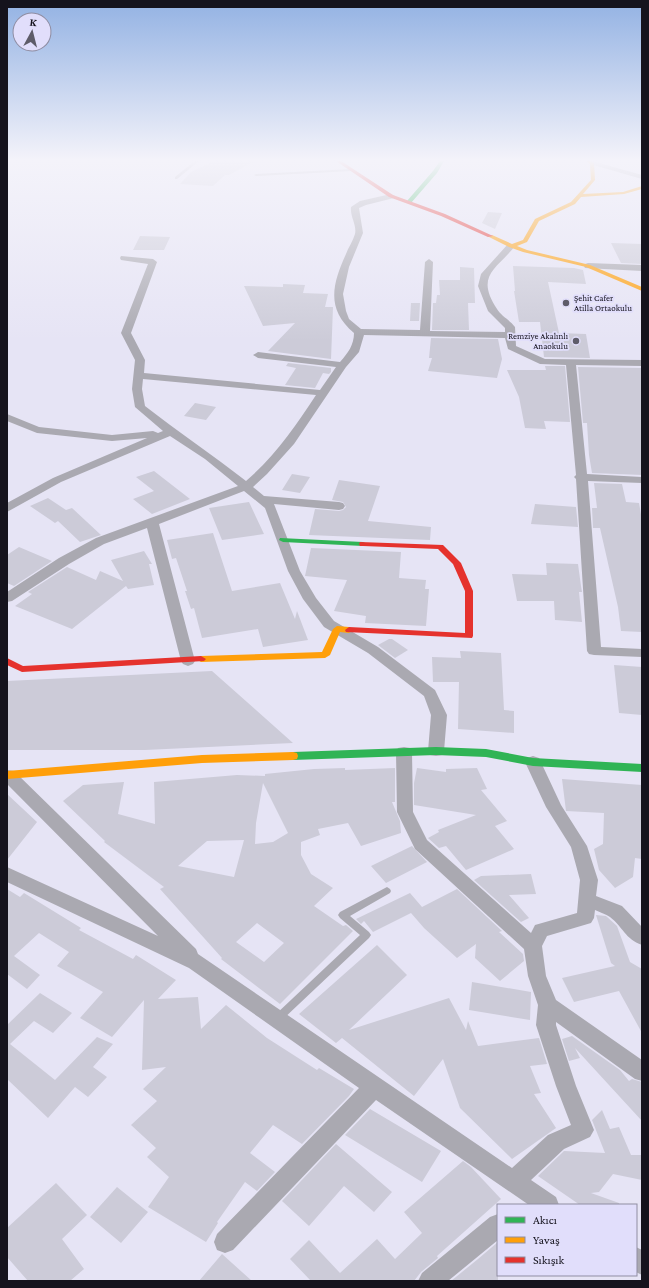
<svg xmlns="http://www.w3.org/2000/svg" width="649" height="1288" font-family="'Crimson Pro',serif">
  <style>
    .building { fill: #cccbd8; fill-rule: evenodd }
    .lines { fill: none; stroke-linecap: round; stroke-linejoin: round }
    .lane { fill: #aaa9b1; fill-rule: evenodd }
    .street { fill: #aaa9b1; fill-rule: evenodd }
    .fast { fill: #30b455; fill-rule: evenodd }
    .slow { fill: #ff9f0a; fill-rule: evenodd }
    .jam { fill: #e5322d; fill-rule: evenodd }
    .poi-dot { fill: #5e5c69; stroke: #e1defb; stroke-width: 1.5 }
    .labels { text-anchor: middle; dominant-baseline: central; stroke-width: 3.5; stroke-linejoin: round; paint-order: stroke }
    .far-poi-label { font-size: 9px; fill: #15131d; stroke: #e1defb; text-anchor: start }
  </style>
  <rect width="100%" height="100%" fill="#e6e4f5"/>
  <!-- building -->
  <path class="building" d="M214 161H255L229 175H225L213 186 180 184 191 172Z
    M488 212 502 213 495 229 482 223Z
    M140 236 170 237 164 250H133Z
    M611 243 642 244V264L621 263Z
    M513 266 574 268 583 270 586 284 548 282 559 333 586 334 590 358 544 357 540 322H519L514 291H515Z
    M460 267 474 268 475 303H468L469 330H432L433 303H436L437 295H440L439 280H460Z
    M283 284 305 285 303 293 328 294 325 307H333L331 359 268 351 295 323 263 326 244 286 283 287Z
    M411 303H420L419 321H410Z
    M431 338 498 339 502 359 497 378 428 371 432 358H429Z
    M288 363 331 368V372L329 374 323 373 315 388 285 385 296 368 286 366Z
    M545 366H565L570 422 544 421 546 429 525 428 519 397 507 370H546Z
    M578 367 642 368V475L592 473 589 455 587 423H583Z
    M195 403 216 407 206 420 184 416Z
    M154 471 190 499 152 514 133 499 154 491 136 477Z
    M292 474 310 477 300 493 282 490Z
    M339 480 380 486 368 521 431 527 430 540 309 535 315 509 339 511 343 510 346 507 343 502 332 500Z
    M594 483 622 484 626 502 639 503 642 520V632L621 631 618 607 600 528H593L592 508H597Z
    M48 498 66 510 72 508 101 535 80 542 58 521 55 523 30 506Z
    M249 502 264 534 222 540 209 508Z
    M535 504 576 507 578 527 531 524Z
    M213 533 232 591 280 583 295 619 297 611 308 640 263 647 258 629 202 638 194 608 191 609 185 591H187L176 558 172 559 167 540Z
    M19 547 52 561 14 586 7 583V555Z
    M311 548 401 552 399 578 426 580 425 589H429L426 626 365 623 366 616 334 611 347 580 305 576Z
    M144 551 152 564H149L154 585 128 589 126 586 72 629 15 606 32 594 28 592 67 567 96 580 100 571 123 581 111 560Z
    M546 563 578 564 581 586 582 592H579L582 622 555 620 554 601H517L512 574 547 575Z
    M389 639H392L408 650 395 658 378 645Z
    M460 651 501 653 504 710 514 711V733L458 729 459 682H433L432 657 461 658Z
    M614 665 642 667V715L619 713Z
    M212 671 293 743 145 750H7V681Z
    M345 768V770L395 768V802H392L400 821 401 833 361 846 348 823 318 829 320 835 301 842V855L311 874 333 888 314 906 343 926 346 925 353 931 280 1004 221 959 222 958 160 889 164 887 104 842 105 841 63 801 83 785 124 782 118 814 155 824 154 782 237 775 265 776V774L314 769ZM263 783 288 833 273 842 255 844 256 823ZM244 840 234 877 178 866 207 841ZM257 923 284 943 264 962 236 942Z
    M417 768 446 772V769L477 768 487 789 481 790 507 821 495 826 514 849 466 870 446 846 439 848 428 838 439 832 438 830 476 815 414 805V783Z
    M562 779 642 785V859L635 858 633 877 615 888 599 870 594 849 603 844 604 813 566 811Z
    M7 794 37 822 7 860Z
    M412 846 427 862 386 883 371 866Z
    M531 874 536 894 509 895 529 918 521 922 474 880 481 876Z
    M7 889 20 897 24 893 81 928 79 930 133 959 136 955 176 980 158 999 198 997 201 1029 226 1005 267 1038 317 1070 319 1068 354 1089 349 1096 302 1144 273 1125 250 1153 275 1172 257 1191 245 1182 217 1222 218 1223 206 1242 148 1207 169 1177 147 1157 156 1148 131 1125 157 1101 143 1089 166 1067 142 1070 144 1000 112 1037 80 1018 103 992 57 966 69 952 39 933 14 956 40 975 27 989 7 974Z
    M457 889 502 931 499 932 523 954 524 961 500 981 475 958 476 944 457 958 424 928 411 913 373 932 364 921 361 924 356 919 410 893 422 907Z
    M596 915 606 916 617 926 630 962 642 969V1033L619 991 574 1002 562 978 615 966 611 963Z
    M377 945 407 975 349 1030 449 998 466 1030 468 1021 478 1046 539 1038 547 1064 530 1066 541 1093 534 1094 556 1128 512 1159 460 1108 443 1059 414 1096 342 1038 336 1043 299 1014Z
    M472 982 531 992 530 1020 469 1010Z
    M40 993 72 1013 53 1033 34 1021 10 1044 55 1080 97 1037 113 1044 93 1067 107 1077 88 1097 75 1087 48 1118 7 1079V1025Z
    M572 1036 620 1070 629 1081 632 1079 642 1082V1121L575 1048 580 1058 569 1061 562 1039Z
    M370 1109 441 1151 422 1182 345 1135Z
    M602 1110 610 1129 619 1127 631 1155H642V1180L613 1174 599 1192 591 1193 619 1203V1205H580L538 1176 564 1151 605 1153 592 1120Z
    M336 1144 392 1192 374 1212 344 1186 309 1226 282 1201Z
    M463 1161 471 1167 501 1199 437 1256 438 1258 421 1272 414 1281H311L290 1259 309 1240 340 1273 377 1239 395 1259 422 1233 404 1212Z
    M56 1183 87 1215 62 1239 84 1269 70 1281H28L7 1257V1228Z
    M117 1187 148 1212 121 1243 90 1217Z
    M498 1242V1281H451L478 1259Z
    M222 1254 252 1281H199Z"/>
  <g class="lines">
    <!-- lane -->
    <path class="lane" d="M195 161H199L177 179H175V177Z
      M351 169 352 171 256 176 254 175 256 174Z
      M387 887 390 889 391 891 390 893 350 916 369 932 371 935 369 938 281 1021 278 1022 275 1021 273 1018 275 1015 360 935 340 918 338 915 340 912Z"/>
    <!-- street -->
    <path class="street" d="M592 161 642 175V179L590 164V162Z
      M391 194 395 196 394 198 366 205 359 208 363 233 349 267 343 294 346 311 349 319 361 329 420 330 425 262 429 259 433 262 430 331 505 332V328L488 311 478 286 481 274 508 244H511L515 246C496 270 475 275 497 309 501 316 510 320 515 327L516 346 545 359 642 360V366L576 365 587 474 642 477V483L588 481 601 647 642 649V657L594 655 589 654 587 651 576 479 574 477 576 475 566 365 540 364 508 349 505 338 364 335 359 352 346 367 294 444 267 474 253 487 264 496 339 502 343 503 345 506 343 509 339 510 274 504 300 571 316 598 334 621 378 647 435 690 447 715 444 751 442 755 436 756 430 755 428 751 431 715 424 696 368 653 324 627 303 599 288 571 265 508 244 491 159 524 195 661 193 664 188 666 183 664 181 661 147 528 104 544 69 564 12 601 7 602V592L59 558 96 538 238 486 205 459 170 436 61 482 7 512V503L53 478 147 438 112 441 37 433 7 421V414L39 427 112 435 153 431 158 433 163 431 135 407 132 389 135 360 121 333 148 264 121 260 120 258 121 256 153 259 157 262 131 333 145 360 144 373 320 390 336 367 258 358 253 355 258 352 340 362C348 353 354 345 354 333 326 309 332 285 346 254 348 248 353 241 355 234 357 225 350 217 351 207L360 201ZM143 379 316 395C295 427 275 456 246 481 213 455 178 432 145 406L142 389Z
      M588 263 642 265V271L585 268 584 266 585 264Z
      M404 747 410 748 412 752 413 812 427 840 531 933 535 925 577 913 580 880 571 847 546 807 525 762 527 758 533 756 539 758 561 805 587 846 598 880 596 896 622 906 642 927V945C625 939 623 927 610 917 606 914 599 912 595 910L594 918 591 923 547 936 542 946 546 976 556 1000 642 1060V1081L635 1079 556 1022V1025L576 1086 594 1130 590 1137 564 1149 531 1180 556 1197 559 1205H529L376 1100 233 1250 225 1253 217 1250 214 1242 217 1234 359 1088 189 968 7 882V867L158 936 7 784V770L14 771 196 949 198 954 512 1168 548 1135 571 1125 556 1086 536 1025 538 1005 528 976 524 949 415 849 397 812 396 752 398 748Z
      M498 1214V1240L448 1281H418L422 1273 490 1217Z
      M636 1247 642 1250V1275L636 1272Z"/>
    <!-- fast -->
    <path class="fast" d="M440 161H444L437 173 411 203H407V201L433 171Z
      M280 538 363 542 367 544 363 546 283 542 279 540Z
      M436 747 486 749 533 758 642 764V772L533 766 486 757 436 755 293 760 289 759 288 756 289 753 293 752Z"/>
    <!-- slow -->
    <path class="slow" d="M586 161H591L594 163 595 180 583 194 623 192 642 186V189L624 194 581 197 575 204 539 221 527 242 517 246 527 250 590 265 642 287V291L586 267 523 252 509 247 487 236 492 235 512 244 523 240 535 219 571 202 591 180 590 164Z
      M337 626 349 627 353 630 349 633 340 632 330 655 325 658 201 662 196 659 201 656 322 652 333 629Z
      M293 752 297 753 298 756 297 759 293 760 202 763 7 779V771L202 755Z"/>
    <!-- jam -->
    <path class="jam" d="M336 161H341L393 195 445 214 493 236 488 237 441 216 389 197Z
      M360 542 443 545 461 563 473 591V636L472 638 346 632 345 630 349 627 465 633V591L453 564 438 549 363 546H360L359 544Z
      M201 656 206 659 204 661 22 672 7 665V658L23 666Z"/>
  </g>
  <!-- sky -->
  <linearGradient id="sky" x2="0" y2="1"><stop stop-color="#93b2e3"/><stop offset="0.47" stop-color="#f4f3fa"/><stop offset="1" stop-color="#f4f3fa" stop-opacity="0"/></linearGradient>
  <rect width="649" height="341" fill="url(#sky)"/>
  <!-- markers -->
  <g class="poi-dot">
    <circle cx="566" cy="303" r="4"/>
    <circle cx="576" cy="341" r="4"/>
  </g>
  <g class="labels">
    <!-- far-poi labels -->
    <g class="far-poi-label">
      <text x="574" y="298">Şehit Cafer<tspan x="574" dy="10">Atilla Ortaokulu</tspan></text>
      <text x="568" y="336" text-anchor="end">Remziye Akalınlı<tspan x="568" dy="10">Anaokulu</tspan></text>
    </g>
  </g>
  <!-- border -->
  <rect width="649" height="1288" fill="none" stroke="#15131d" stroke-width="16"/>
  <!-- legend -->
  <rect x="497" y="1204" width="140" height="72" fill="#e1defb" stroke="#8f8da2"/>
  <rect x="505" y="1217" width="20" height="6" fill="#30b455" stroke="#8f8da2"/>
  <text x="533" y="1224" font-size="12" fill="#15131d">Akıcı</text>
  <rect x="505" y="1237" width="20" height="6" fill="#ff9f0a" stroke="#8f8da2"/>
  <text x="533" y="1244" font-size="12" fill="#15131d">Yavaş</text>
  <rect x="505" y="1257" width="20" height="6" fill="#e5322d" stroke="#8f8da2"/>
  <text x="533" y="1264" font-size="12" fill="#15131d">Sıkışık</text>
  <!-- north arrow -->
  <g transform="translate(32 32) rotate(7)"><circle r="19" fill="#e1defb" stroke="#8f8da2"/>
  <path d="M0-3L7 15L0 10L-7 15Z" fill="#5e5c69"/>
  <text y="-6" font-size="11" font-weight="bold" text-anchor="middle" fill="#15131d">K</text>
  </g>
</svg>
